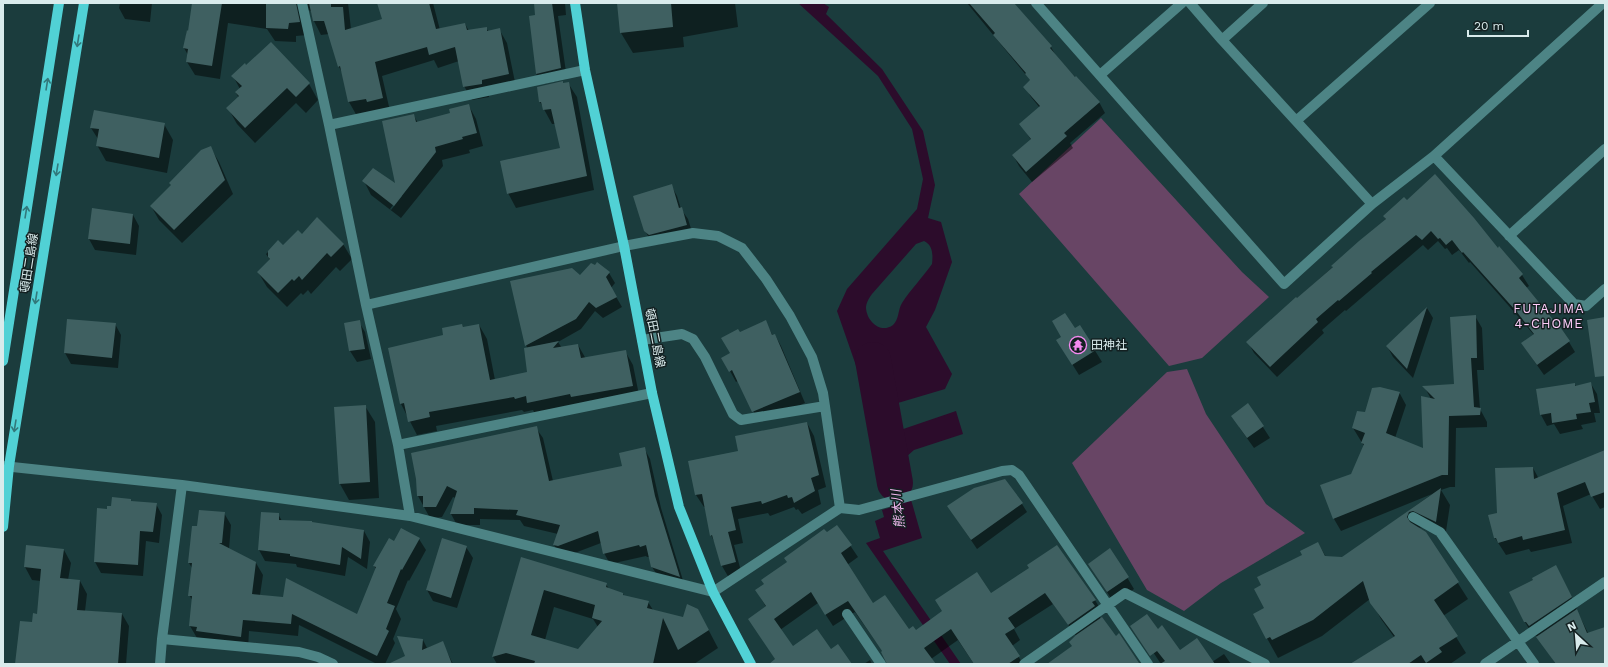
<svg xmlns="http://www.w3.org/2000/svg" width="1608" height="667" font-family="'Work Sans','Noto Sans JP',sans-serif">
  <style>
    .green { fill: #684565 }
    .water { fill: #2c0c2b; fill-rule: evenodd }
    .shadow { fill: #0007; fill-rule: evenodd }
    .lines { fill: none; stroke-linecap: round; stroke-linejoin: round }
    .river { stroke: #2c0c2b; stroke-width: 36 }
    .building { fill: #3f6061; fill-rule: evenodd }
    .minor { stroke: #4d8485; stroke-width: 10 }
    .major { stroke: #51d1d5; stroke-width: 10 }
    .oneway { stroke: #32787b }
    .labels { text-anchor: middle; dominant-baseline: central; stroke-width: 3; stroke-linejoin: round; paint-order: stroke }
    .street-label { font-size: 12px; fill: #d9ebec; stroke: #132021 }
    .poi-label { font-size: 12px; fill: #d9ebec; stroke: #132021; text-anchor: start }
    .neighbourhood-label { font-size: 13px; letter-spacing: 1px; fill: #fecdfa; stroke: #132021 }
    .water-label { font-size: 13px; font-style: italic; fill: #f4b8f0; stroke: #132021 }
  </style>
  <rect width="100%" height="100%" fill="#1b3c3d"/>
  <!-- green -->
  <path class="green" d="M1101 118 1242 272 1269 297 1202 358 1169 366 1019 194Z
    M1187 369 1206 414 1266 504 1305 533 1221 583 1184 611 1147 590 1072 463 1167 372Z"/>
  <!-- water -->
  <path class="water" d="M798 3H823L829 7 826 14 882 69 923 131 935 185 928 218 941 222 952 262 935 310 926 327 952 374 945 389 881 408 869 403 837 311 847 289 917 209 923 179 912 129 878 76ZM924 241C933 245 933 255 932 264 923 277 911 289 902 303 898 309 899 320 893 325 881 334 867 322 866 308 866 303 869 298 872 294L916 244Z
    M956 411 963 434 914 450 897 465 912 503 922 538 883 551 961 664H950L866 543 880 538 875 521 884 517 882 510 892 507 871 440Z"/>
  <!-- shadow -->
  <path class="shadow" d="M120 3H152L150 22 125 19 119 8Z
    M183 3H348L351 29 383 20 379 3H433L440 30 465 24 469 31 486 28 489 32 499 29 507 43 516 87 489 93V97L472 100 464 86 459 61 438 68 434 60 382 76 390 111 357 116 349 102 343 74 339 67 329 34 321 35 314 21 311 11 308 10 307 35 296 36V42L275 41 267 29 228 23 220 79 195 75 187 62 188 55 184 48 187 31 189 32 193 4Z
    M535 3H565L566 15 558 16 567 79 543 84 536 74Z
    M618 3H735L738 27 683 37 684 47 633 53 621 33Z
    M967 3H1012L1051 47 1057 58 1099 102 1105 113 1070 143 1073 148 1032 182 1019 166 1013 155 1031 140 1021 124 1040 108 1031 97 1025 87 1031 81Z
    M233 76 309 84 318 100 306 113 296 103 255 143 237 124 228 108 239 98 236 93 240 89Z
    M568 83 577 97 594 190 516 208 508 193 561 148 555 124H552L540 102 563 84Z
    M469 106 476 119 483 146 469 150 470 153 442 160 443 166 401 218 371 195 364 181 396 186 414 116 418 123 451 114ZM401 194 402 196 391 210 390 209Z
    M164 124 173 140 167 173 106 161 97 145 98 139 91 128Z
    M210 147 219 162 233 194 182 243 159 220 151 206Z
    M671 185 677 196 681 209 688 219 693 235 656 245 651 242 645 230Z
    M1407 202 1498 249 1499 248 1522 275 1529 286 1526 288 1569 342 1575 352 1544 375 1522 344 1534 335 1523 322 1470 262 1469 263 1459 250 1452 255 1447 248 1445 249 1438 241 1428 250 1423 245 1346 311 1345 310 1322 330 1324 333 1277 377 1254 353 1248 342 1386 220 1384 216Z
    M133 215 139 226 136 255 95 250 89 239Z
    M302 235 343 244 352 259 340 271 336 267 311 294 308 290 303 295 301 293 287 307 267 287 258 272 270 260 266 254 278 242 283 247Z
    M597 263 609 273 615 283 611 288 622 307 603 318 595 311 581 329 558 342 562 348 578 345 586 359 625 351 633 365 640 400 536 416 533 410 524 412 522 410 436 426 437 431 417 435 401 404 444 336 462 325 464 328 479 325 487 339 495 380 528 373 527 348 511 282 581 277 595 267Z
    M1427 308 1433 318 1413 378 1393 357 1387 346Z
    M1475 316 1482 328 1484 370H1477L1480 409 1487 422V427L1456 428 1455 487H1450L1441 490 1450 505 1445 538 1423 527 1418 528 1426 533 1468 599 1443 616 1466 653 1450 664H1352L1394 637 1381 619 1370 599 1322 636 1278 658 1254 615 1265 609 1262 585 1303 555 1318 543 1326 557 1343 558 1432 494 1341 531 1334 519 1321 485 1351 475 1364 446 1353 428 1365 414 1399 392 1406 405 1395 438 1424 450 1431 399 1424 386 1455 385Z
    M765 321 773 336 775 335 781 346 805 403 759 422 738 381 736 382 723 358 731 354 740 333Z
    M359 322 365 332 371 359 357 362 350 351Z
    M115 324 121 335 118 368 71 364 65 353Z
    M1080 326 1102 362 1079 375 1064 351 1074 330Z
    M1574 384 1576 386 1591 384 1597 394 1600 413H1594L1596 422 1581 425 1583 429 1560 434 1554 424 1547 426 1541 415 1537 390Z
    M1248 404 1270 438 1254 448 1239 427Z
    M365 406 375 422 379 498 349 500 340 484 336 408Z
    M807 423 814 436 826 487 818 490 821 504 802 514 798 509 796 510 794 507 770 516 768 513 738 519 743 543 734 545 742 575 729 578 722 566 715 543 711 535 705 507H704L696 495 739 452Z
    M536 428 543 438 553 481 623 467 644 448 650 459 661 508 685 587 659 578 652 567 650 557H647L646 556 610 564 604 553 601 543 564 557 560 556 554 545 558 534 524 526 520 520 480 519V525H457L451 514 456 498 453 497 442 517 430 518 418 496Z
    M1605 451V507L1600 509 1591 494 1563 506 1572 543 1531 552 1529 549 1506 555 1495 538 1498 514 1533 468 1539 479Z
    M130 499 132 502 156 504 162 515 159 543 146 541 143 576 101 573 95 562 108 510Z
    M1022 504 1027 512 977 549 954 515Z
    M224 513 231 525 229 549 256 563 263 575 260 595 358 616 376 569 374 566 394 543 419 539 426 550 409 581 408 580 396 609 401 619 393 639 395 643 385 664H377L299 625 298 636 249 631 248 649 197 638 190 626 193 601 189 595 192 568 189 563 198 527Z
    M278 514 282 521 364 531 370 542 367 569 348 557 345 576 297 567 296 564 265 561 259 550Z
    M837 526 858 557 847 565 872 605 908 630 916 632 991 595 1030 569 1095 600 1102 612 1098 614 1129 664H1049L1073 647 1077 637 1053 604 1014 629 1020 640 1012 646 1023 664H974L958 640 931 659 935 664H888L883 652 855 612 833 626 818 603 780 630 793 647 830 651 851 664H775L776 660 749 619 766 607 757 591Z
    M466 547 473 558 457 608 433 601 427 590Z
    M1110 549 1134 589 1114 603 1089 564Z
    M64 550 71 563 68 580 80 581 87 594 85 611 122 614 129 626 126 664H16L33 623 38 615 41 581 32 580 25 567Z
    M522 559 606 584 609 589 623 594 624 596 648 602 653 610 684 618 698 610 718 648 694 664H497L493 657ZM554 607 593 619 598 627 578 650 545 640Z
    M1556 567 1577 608 1576 609 1588 633 1605 628V664H1556L1537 636H1536L1532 632H1531L1525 622 1534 581Z
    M1157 630 1179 652 1212 662 1224 654 1231 664H1161L1141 634Z
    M423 640 427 648 442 642 453 664H410Z
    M870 660 872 664H864Z"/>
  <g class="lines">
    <!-- river -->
    <path class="river" d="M873 360 895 483"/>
  </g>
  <!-- building -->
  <path class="building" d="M192 3H222L212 66 186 62 188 49 183 48 187 30 188 31Z
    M266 3H296L300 22 289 23 288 29 266 28Z
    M309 3H331V7H343L345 30 382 19 377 3H429L436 29 465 23 467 30 487 27V31L500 28 509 74 482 80V84L463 87 455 47 429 55 427 47 375 62 383 98 367 102 366 99 348 102 340 66 338 67 324 21H313Z
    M534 3H552L561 68 536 74 529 16 535 15Z
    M617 3H671L673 27 620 33Z
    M969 3H1014L1052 46 1050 48 1075 77 1076 76 1100 102 1064 133 1067 136 1026 172 1012 155 1031 139 1019 124 1040 106 1023 87 1030 80 1025 74 1026 73 993 35 995 33Z
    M271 42 310 83 296 97 287 88 245 128 226 108 239 96 235 92 242 86 231 76 245 63 246 65Z
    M563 81V83L569 82 587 176 507 194 500 161 560 148 551 109 543 110 541 102H539L537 87Z
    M469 104 477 133 462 137 463 139 435 147 436 152 394 206 362 181 373 168 395 183 382 121 414 114 416 122 450 113 449 109Z
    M94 110 165 123 159 158 96 146 99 129 90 128Z
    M211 146 225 180 174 230 150 206 171 185 169 183 201 150Z
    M1435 174 1474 218 1498 248 1499 246 1523 274 1519 278 1555 322 1556 321 1570 341 1537 365 1521 343 1534 334 1516 311 1463 252 1462 253 1452 240 1446 245 1440 238 1438 239 1431 231 1422 240 1416 235 1371 272 1372 273 1339 301 1338 300 1316 319 1318 322 1270 367 1246 342 1296 297 1297 298 1333 267 1331 266 1359 241 1386 219 1383 216 1404 197 1407 200Z
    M672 184 679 208 682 207 687 225 649 235 644 231 633 196Z
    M92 208 133 214 130 244 88 239Z
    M317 217 344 244 331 257 327 253 302 280 299 276 294 281 292 279 278 293 257 272 270 259 268 257V251L278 240 283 245 298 230 302 234Z
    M597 262 610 272 606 277 617 297 596 308 589 302 576 319 525 346 510 281 572 268 580 275 591 263 595 265Z
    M1427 307 1407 369 1386 346Z
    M1065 313 1075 328 1080 325 1096 350 1072 365 1056 340 1061 337 1052 321Z
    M1476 315 1477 358H1471L1474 407 1481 408 1480 415 1449 416 1448 475H1442L1333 519 1320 485 1351 474 1364 444 1361 443 1365 433 1352 428 1357 411 1365 412 1372 388 1380 387 1400 392 1386 433 1423 448 1421 396 1435 399 1422 386 1454 384 1450 317Z
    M1605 317V376L1595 377 1587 320Z
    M67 319 116 323 112 358 64 353Z
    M360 320 365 349 349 351 344 323Z
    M766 320 772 335 775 334 800 392 752 412 732 370 729 372 721 358 730 353 721 338 738 329 740 332Z
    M462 324 463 327 479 324 490 380 527 372 524 348 559 341 553 348 578 344 581 358 626 350 633 386 571 397 570 394 527 403 526 396 515 399 514 397 429 412 430 417 408 422 404 403 400 404 388 348 443 335 442 328Z
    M1591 382 1595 402 1589 403 1591 412 1576 414 1577 419 1552 423 1551 413 1540 415 1536 389 1575 383V386Z
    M1248 403 1264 426 1247 438 1231 416Z
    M366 405 370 482 339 484 334 407Z
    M807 422 819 475 811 478 815 491 794 503 792 497 788 498 787 495 762 504 761 501 731 507 736 530 728 532 736 562 721 566 712 535 710 536 702 494 695 495 688 461 738 451 735 436Z
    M537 426 549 481 622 466 619 453 645 447 655 496 680 577 651 567 646 545 640 547 639 545 603 554 598 531 558 546 553 545 560 525 516 515 518 510 474 508V514H450L457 491 447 486 436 507H423V496H417L416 479 411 453Z
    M1605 450V492L1591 497 1585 482 1557 493 1565 530 1523 540 1522 536 1498 543 1496 538H1494L1488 515 1497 513 1495 468 1533 467 1534 479Z
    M1005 479 1023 503 971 540 947 506 974 488Z
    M1441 488 1436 522 1413 511 1409 512 1407 517 1410 522 1426 532 1459 582 1434 600 1458 636 1439 648 1442 652 1426 663 1421 655 1408 664H1350L1395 636 1370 603 1363 581 1313 620 1272 640 1270 637 1266 639 1253 614 1264 608 1254 589 1261 585 1257 577 1302 555 1300 551 1318 542 1325 556 1342 557Z
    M112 497 131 499V501L157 503 153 532 140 531 138 565 94 562 97 508 107 509V506H111Z
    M199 510 225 512 222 543H219L256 562 252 594 283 597 286 578 357 614 376 567 373 566 389 538 394 541 401 528 420 538 402 570 401 569 387 603 395 606 386 629 389 631 377 656 292 614 291 624 243 620 241 637 196 631 197 627 189 626 192 596H188L192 563H188L192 526H197Z
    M261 512 279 513V520L312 521V522L364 530 361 559 342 547 340 565 290 556V554L258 550Z
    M837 525 852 545 841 553 873 603 885 595 909 629 913 626 916 630 942 611 935 600 977 572 991 593 1029 568 1027 565 1057 545 1096 600 1092 602 1095 606 1068 625 1045 593 1008 618 1015 628 1005 634 1020 656 1008 664H974L951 629 924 648 936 664H887L881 652 882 651 848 601 825 615 811 592 774 619 793 646 817 629 831 649 838 644 852 664H769L775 659 748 619 766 606 755 590 764 584 761 580 787 562 784 558 824 529 827 532Z
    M442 538 467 546 451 598 426 590Z
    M26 545 64 549 60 578 80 580 77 610 122 613 118 664H15L20 621 32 622 33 613 37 614 41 569 24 567Z
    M1110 548 1129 577 1107 592 1088 564Z
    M521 557 607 583 606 587 623 593V595L649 601 647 608 683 617 687 604 698 609 709 630 678 650 663 618 653 664H534L535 661 506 653 492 657ZM544 590 595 605 592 618 602 621 578 649 531 635Z
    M1556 565 1572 597 1529 626 1526 622H1524L1509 592 1533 580 1532 578Z
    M1577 609 1587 633 1605 627V664H1556L1536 637Z
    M1147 614 1158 629 1162 625 1180 650 1197 638 1215 664H1160L1165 661 1157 651 1150 656 1130 626Z
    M1102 617 1116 636 1119 633 1139 663 1047 664 1072 646 1069 642 1076 635Z
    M397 636 423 639 422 650 443 641 452 664H388L405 656Z"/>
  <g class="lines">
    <!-- minor -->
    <path class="minor" d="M302 3 329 125 366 305 398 445 410 516
      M1036 3 1284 284 1372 204 1434 156 1603 3
      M1190 3 1222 40 1372 204
      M1222 40 1263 3
      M1100 75 1182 3
      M1296 121 1430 3
      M329 125 585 70
      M1434 156 1574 304 1586 306 1605 289
      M1509 236 1605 149
      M366 305 624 246 693 233 718 236 742 248 766 279 790 316 812 357 823 393 840 508
      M642 340 682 334 693 339 705 357 733 414 741 420 825 406
      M398 445 652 393
      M3 466 182 485 410 516 713 592 840 508 859 510 1002 471 1012 470 1019 475 1148 664
      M1413 517 1440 532 1534 664
      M847 614 881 664
      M162 639 299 652 318 657 333 664
      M160 664 162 639 182 485
      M1024 664 1125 593 1265 664
      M1485 664 1605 582"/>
    <!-- major -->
    <path class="major" d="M575 3 585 70 624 246 652 393 679 507 713 592 751 664
      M3 361 59 3
      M3 527 9 466 84 3"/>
  </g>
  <!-- one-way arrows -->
  <defs><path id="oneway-shaft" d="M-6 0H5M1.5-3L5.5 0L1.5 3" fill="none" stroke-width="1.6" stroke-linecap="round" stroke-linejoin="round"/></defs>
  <g class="oneway">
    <use href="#oneway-shaft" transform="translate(78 41) rotate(99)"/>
    <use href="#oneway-shaft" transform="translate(47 84) rotate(-81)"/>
    <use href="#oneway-shaft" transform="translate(57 170) rotate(99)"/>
    <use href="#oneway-shaft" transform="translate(26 212) rotate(-81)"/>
    <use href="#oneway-shaft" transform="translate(36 298) rotate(99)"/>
    <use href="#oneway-shaft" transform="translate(15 426) rotate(99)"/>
  </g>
  <!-- icons -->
  <defs>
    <g id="temple-ring" transform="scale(0.9)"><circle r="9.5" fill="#132021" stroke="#f589ef" stroke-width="1.5"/><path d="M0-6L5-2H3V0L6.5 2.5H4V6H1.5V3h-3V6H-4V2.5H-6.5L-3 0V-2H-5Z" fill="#f589ef"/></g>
  </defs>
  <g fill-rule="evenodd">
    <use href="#temple-ring" x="1078" y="345"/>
  </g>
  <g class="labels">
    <!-- street labels -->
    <g class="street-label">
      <text transform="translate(29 263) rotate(-81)">頓田二島線</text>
      <text transform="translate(655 338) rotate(79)">頓田二島線</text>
    </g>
    <!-- poi labels -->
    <g class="poi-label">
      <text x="1091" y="345">田神社</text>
    </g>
    <!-- neighbourhood labels -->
    <g class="neighbourhood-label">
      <text x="1549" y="308">FUTAJIMA<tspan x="1549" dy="15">4-CHOME</tspan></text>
    </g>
    <!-- water labels -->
    <g class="water-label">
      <text transform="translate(898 509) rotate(-96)">熊本川</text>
    </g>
  </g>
  <!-- border -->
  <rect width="1608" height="667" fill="none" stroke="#d9ebec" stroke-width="8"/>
  <!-- north arrow -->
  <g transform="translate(1576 635) rotate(334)" stroke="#132021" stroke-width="3" paint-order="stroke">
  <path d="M0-3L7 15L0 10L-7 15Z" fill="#d9ebec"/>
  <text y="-6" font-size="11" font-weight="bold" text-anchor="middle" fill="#d9ebec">N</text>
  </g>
  <!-- scale -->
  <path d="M1468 30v6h60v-6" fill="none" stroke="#d9ebec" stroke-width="2"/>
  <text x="1474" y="30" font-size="12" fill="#d9ebec" stroke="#132021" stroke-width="3" paint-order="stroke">20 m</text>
</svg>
